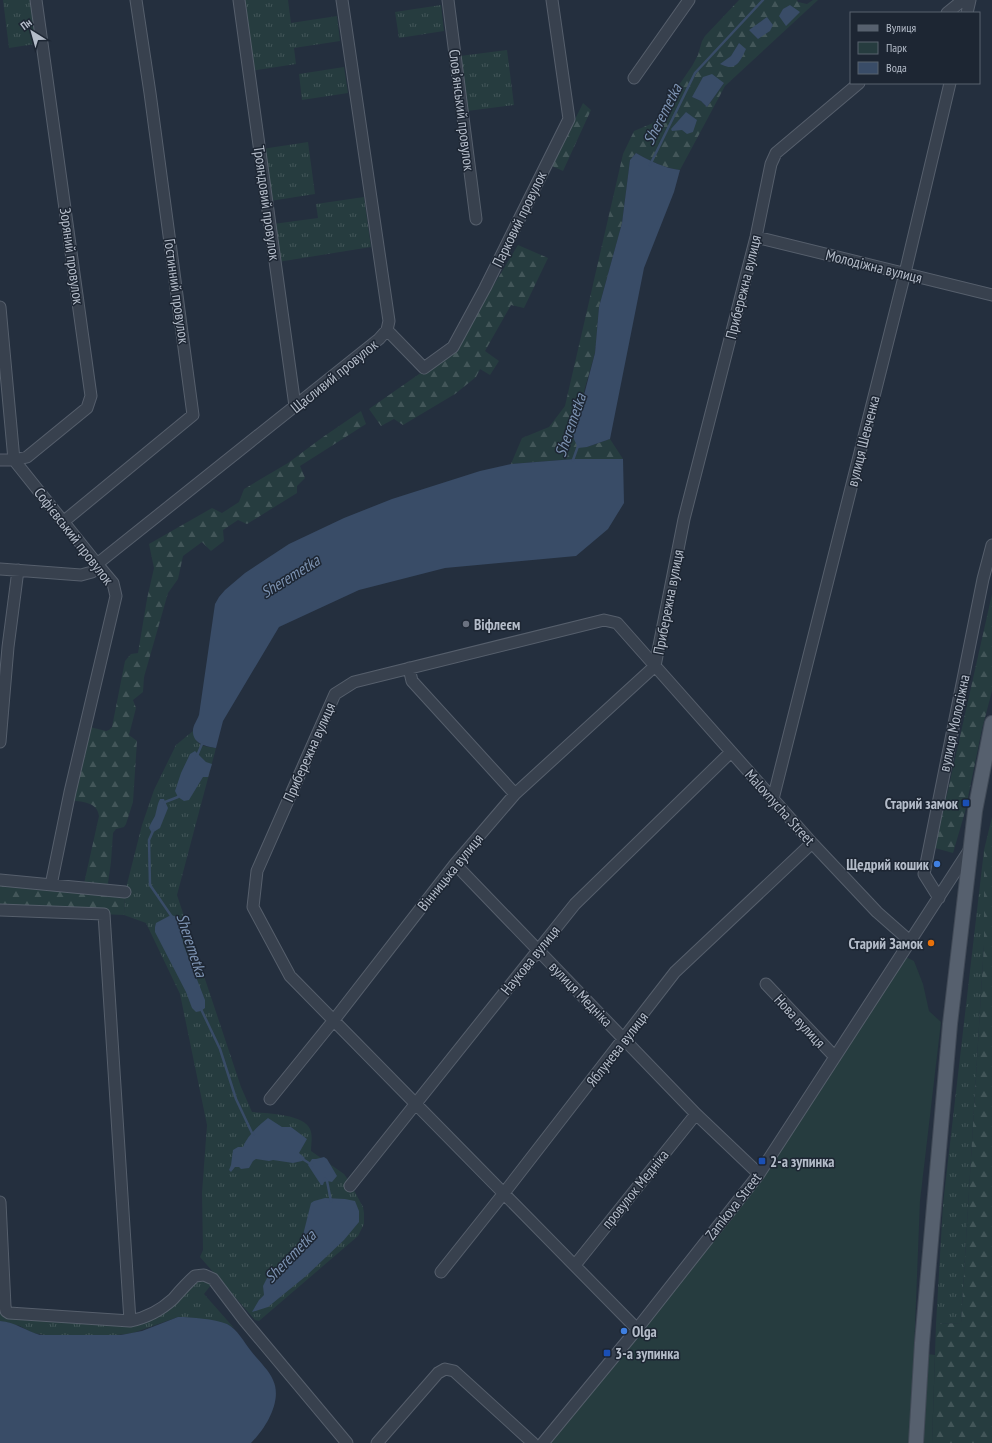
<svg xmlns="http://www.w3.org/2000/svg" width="992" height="1443" font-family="'PT Sans Narrow',sans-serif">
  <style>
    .grass { fill: url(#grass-tufts) }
    .forest { fill: url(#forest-firs); fill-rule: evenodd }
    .green { fill: #263c3f }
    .water { fill: #394c67 }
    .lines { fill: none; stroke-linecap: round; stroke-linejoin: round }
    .stream { stroke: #394c67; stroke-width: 2.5 }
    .minor-casing { stroke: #565f6c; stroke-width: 13 }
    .major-casing { stroke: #414a57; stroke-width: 16 }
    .minor { stroke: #38414e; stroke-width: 11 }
    .major { stroke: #56606e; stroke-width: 14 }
    .worship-dot { fill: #6b7280; stroke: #1d2633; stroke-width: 1.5 }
    .transit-dot { fill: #1a4fb4; stroke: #1d2633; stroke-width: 1.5 }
    .shop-dot { fill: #3f7fe0; stroke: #1d2633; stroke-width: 1.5 }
    .food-dot { fill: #e8710a; stroke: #1d2633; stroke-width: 1.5 }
    .labels { text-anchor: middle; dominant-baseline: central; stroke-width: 3; stroke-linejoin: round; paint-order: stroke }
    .street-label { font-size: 15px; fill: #b4bcc9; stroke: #1d2633 }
    .poi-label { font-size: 15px; font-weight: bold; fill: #b4bcc9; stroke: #1d2633; text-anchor: start }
    .water-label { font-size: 16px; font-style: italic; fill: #7c92b1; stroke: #1d2633 }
  </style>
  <defs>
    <pattern id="grass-tufts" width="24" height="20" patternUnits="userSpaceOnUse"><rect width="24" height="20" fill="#263c3f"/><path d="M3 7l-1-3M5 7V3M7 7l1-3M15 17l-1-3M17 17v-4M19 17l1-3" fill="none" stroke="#435659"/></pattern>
    <pattern id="forest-firs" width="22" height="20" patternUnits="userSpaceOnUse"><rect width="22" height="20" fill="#263c3f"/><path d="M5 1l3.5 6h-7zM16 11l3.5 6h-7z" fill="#435659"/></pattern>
  </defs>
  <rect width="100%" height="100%" fill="#242f3e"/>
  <!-- grass -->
  <path class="grass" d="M3 0H37L42 43 9 48Z
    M239 0H288L291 23 337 16 340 41 294 48 296 64 251 71Z
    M441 5 444 31 399 38 395 12Z
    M507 50 514 105 467 111 460 56Z
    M344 67 348 93 302 100 299 74Z
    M308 142 315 194 270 201 262 149Z
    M364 197 371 247 278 262 273 224 318 218 316 204Z
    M193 731C197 746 202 746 216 748L177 895 241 1087 252 1112C266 1113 304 1114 310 1129 313 1136 311 1144 311 1151L344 1174 349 1181 363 1207 364 1213V1224L358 1236 259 1321 255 1320 200 1257 203 1250 202 1193 207 1125 180 994 146 923 124 915 125 892 142 825 154 790 176 745Z
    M984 850V944L961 1323 936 1324 943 1204Z
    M191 1279 214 1281 204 1294 234 1328 226 1324 198 1319 178 1317 133 1333 110 1336H51L33 1333 20 1326 0 1321V1313L130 1321 143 1318Z"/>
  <!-- forest -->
  <path class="forest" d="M739 0H797L798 2 807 4 813 0H818L725 86 680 170C664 168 650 161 636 153L630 160 622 223 599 307 595 353 584 391 587 447 610 439 623 459H574L511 464 522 438 549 427 565 406 623 154 634 131 653 123 692 66 698 55 702 41 705 36ZM724 83 707 107 701 101 692 97Z
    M583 103 591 110 563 171 552 166Z
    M518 245 548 258 524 308 511 305 485 351 499 361 490 375 480 369 476 377 455 394 403 425 394 419 381 426 369 409 432 365 459 342Z
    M361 411 366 424 300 466 305 478 297 486V493L247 524 238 520 223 530 224 541 211 551 202 542 183 556 178 579 168 593 144 677 143 692 133 700 136 708 129 735 137 741 133 802 126 824 124 827 116 829 113 833 111 862 107 890 125 892 124 915 0 910V880L83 888 99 816C97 801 81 802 69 800L86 726 106 731 109 730 112 727 125 661 131 654 138 653 147 599 154 568 149 544 212 508 222 513 239 502 244 489 288 463 323 437Z
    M992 594V691L982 729 965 812 953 853 935 848Z
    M992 817V1443H932L936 1324 961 1323 984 944V850Z"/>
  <!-- green -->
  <path class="green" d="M902 955 914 961 923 984 929 1011 941 1022 920 1201 914 1352 935 1355 932 1443H543L759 1174Z"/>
  <!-- water -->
  <path class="water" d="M790 5 800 12 786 26 779 16 783 9Z
    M767 17 773 25 770 31 758 39 749 30Z
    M739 43 746 49C743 55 739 67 730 67 727 67 723 65 720 64L731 56Z
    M712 74 724 83 707 107 701 101 692 97 703 77Z
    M686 112 697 120 693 132 687 134 682 130 672 131 671 129Z
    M636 153C650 161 664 168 680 170L674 192 644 268 610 439 587 447 578 448 573 437 595 353 599 307 622 223 630 160Z
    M574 459H623L624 503 608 529 576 556 445 568 359 590 279 627 223 721 216 748C206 746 192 744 193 730 193 726 197 720 199 715L215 604 219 597 225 590 245 573 289 544 344 518 392 499 480 471 511 464Z
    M195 751 206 762 212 764 208 777H203L189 800 184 801 178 797 175 791 181 773 190 754Z
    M160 799H164L168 808 160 828 152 833 149 828C150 824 153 820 155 816 157 809 157 805 160 799Z
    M171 915 177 917 184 946 205 1000V1008L201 1011 196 1012 192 1008 186 992 155 932V927L156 923Z
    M268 1118 282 1127H291L307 1139 299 1153 305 1158 302 1161 293 1163 273 1160 269 1161 256 1159 253 1161 249 1168 241 1169 239 1167H235L231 1172 229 1170 231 1165 233 1150 238 1147H243C248 1135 258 1126 268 1118Z
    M324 1157 327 1159 337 1176 332 1182 327 1181 324 1182 323 1185H321L308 1165 312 1159H316Z
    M325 1198 345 1199 355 1201 359 1211V1222L344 1240 306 1276 268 1307 252 1312 259 1300 264 1295 263 1286 267 1278 282 1270 302 1239 311 1203 314 1201Z
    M178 1317C192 1317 214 1319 227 1324 237 1329 244 1342 251 1351 258 1360 269 1370 273 1380 283 1401 265 1429 251 1443H0V1321C15 1322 26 1331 40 1335H121L142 1331Z"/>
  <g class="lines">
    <!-- stream -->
    <path class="stream" d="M650 165 695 73 763 0
      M573 460 578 446
      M196 758 202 744
      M164 805 165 802 178 797 179 795
      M153 831 149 840 150 885 172 917
      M201 1009 220 1049 236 1099 252 1133 254 1134
      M301 1158 312 1165
      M325 1179 327 1181 331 1201"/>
    <!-- minor casing -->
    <g class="minor-casing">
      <path id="minor" d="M239 0 295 406
        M448 0 476 219
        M947 13 963 0
        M967 13 970 0
        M634 78 689 0
        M756 237 992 295
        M0 307 14 460 97 564 113 583 116 596 70 792 51 885
        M387 330 424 368 453 347 485 288 569 119 552 0
        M0 460H14L27 457 87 408 91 396 36 0
        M63 522 193 415 150 93 136 0
        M0 569 81 575 92 572 97 564 379 339 387 330 389 321 342 0
        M655 666 684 519 756 237 771 164 776 153 859 83
        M409 668 412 681 515 794
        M0 742 8 647 18 570
        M773 799 905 273 950 83
        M455 864 696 1114 759 1174
        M0 880 125 892
        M939 898 924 874 983 579 992 545
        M0 910 104 914 130 1321
        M766 984 835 1057
        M270 1099 334 1020 455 864 515 794 655 666
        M350 1186 575 904 731 752
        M0 1202 5 1306 6 1311 9 1313 130 1321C146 1318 161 1310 173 1299 180 1291 187 1283 195 1276L204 1275 213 1279 244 1320 347 1443
        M575 1265 696 1114
        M441 1272 504 1193 675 972 812 843
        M637 1329 290 976 253 907 257 871 335 694 354 682 604 620 617 623 812 843 877 912 911 942
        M377 1443 438 1373 445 1369 454 1371 533 1443
        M543 1443 637 1329 759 1174 970 849"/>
    </g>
    <!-- major casing -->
    <g class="major-casing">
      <path id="major" d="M916 1443 922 1343 950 1024 975 811 992 723"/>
    </g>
    <!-- minor -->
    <use href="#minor" class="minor"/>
    <!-- major -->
    <use href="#major" class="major"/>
  </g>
  <!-- markers -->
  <circle class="worship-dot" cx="466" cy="624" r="4"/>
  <g class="transit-dot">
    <rect x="962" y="799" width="8" height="8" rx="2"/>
    <rect x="758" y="1157" width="8" height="8" rx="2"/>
    <rect x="603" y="1349" width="8" height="8" rx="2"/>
  </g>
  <g class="shop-dot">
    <circle cx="937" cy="864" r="4"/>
    <circle cx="624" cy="1331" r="4"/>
  </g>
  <circle class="food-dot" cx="931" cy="943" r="4"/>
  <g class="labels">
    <!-- street labels -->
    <g class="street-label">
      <text transform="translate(462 110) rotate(83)">Словʼянський провулок</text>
      <text transform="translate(267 203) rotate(82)">Трояндовий провулок</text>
      <text transform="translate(519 219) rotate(-64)">Парковий провулок</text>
      <text transform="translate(72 256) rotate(82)">Зоряний провулок</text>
      <text transform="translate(874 266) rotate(14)">Молодіжна вулиця</text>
      <text transform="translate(743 287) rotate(-76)">Прибережна вулиця</text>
      <text transform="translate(177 291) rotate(82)">Гостинний провулок</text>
      <text transform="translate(334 376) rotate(-39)">Щасливий провулок</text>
      <text transform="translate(863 441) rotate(-76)">вулиця Шевченка</text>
      <text transform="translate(74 536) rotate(52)">Софієвський провулок</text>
      <text transform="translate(668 602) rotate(-79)">Прибережна вулиця</text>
      <text transform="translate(954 723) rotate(-78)">вулиця Молодіжна</text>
      <text transform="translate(309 752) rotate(-66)">Прибережна вулиця</text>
      <text transform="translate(780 807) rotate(48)">Malovnycha Street</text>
      <text transform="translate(450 872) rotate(-51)">Вінницька вулиця</text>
      <text transform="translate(530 960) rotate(-51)">Наукова вулиця</text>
      <text transform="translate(581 994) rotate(46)">вулиця Медніка</text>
      <text transform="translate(800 1021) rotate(47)">Нова вулиця</text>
      <text transform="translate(617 1049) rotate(-52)">Яблунева вулиця</text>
      <text transform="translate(635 1189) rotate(-51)">провулок Медніка</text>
      <text transform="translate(733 1206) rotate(-52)">Zamkova Street</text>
    </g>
    <!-- poi labels -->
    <g class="poi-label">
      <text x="474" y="624">Віфлеєм</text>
      <text x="958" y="803" text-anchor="end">Старий замок</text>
      <text x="929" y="864" text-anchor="end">Щедрий кошик</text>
      <text x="923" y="943" text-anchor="end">Старий Замок</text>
      <text x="770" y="1161">2-а зупинка</text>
      <text x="632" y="1331">Olga</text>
      <text x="615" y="1353">3-а зупинка</text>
    </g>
    <!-- water labels -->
    <g class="water-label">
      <text transform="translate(662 114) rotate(-63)">Sheremetka</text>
      <text transform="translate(570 425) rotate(-71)">Sheremetka</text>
      <text transform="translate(290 576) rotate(-32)">Sheremetka</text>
      <text transform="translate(192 945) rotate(72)">Sheremetka</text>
      <text transform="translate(290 1256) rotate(-46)">Sheremetka</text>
    </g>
  </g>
  <!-- legend -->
  <rect x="850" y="12" width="130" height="72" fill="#1d2633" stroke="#59626f"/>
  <rect x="858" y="25" width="20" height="6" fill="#56606e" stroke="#59626f"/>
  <text x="886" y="32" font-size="12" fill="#b4bcc9">Вулиця</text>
  <rect x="858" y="42" width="20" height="12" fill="#263c3f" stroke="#59626f"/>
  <text x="886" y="52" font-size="12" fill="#b4bcc9">Парк</text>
  <rect x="858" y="62" width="20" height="12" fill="#394c67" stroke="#59626f"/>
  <text x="886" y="72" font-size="12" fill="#b4bcc9">Вода</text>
  <!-- north arrow -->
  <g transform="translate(32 32) rotate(323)" stroke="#1d2633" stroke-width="3" paint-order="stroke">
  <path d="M0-3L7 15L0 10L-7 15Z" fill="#b4bcc9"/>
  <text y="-6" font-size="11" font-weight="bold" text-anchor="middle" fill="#b4bcc9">Пн</text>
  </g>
</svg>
